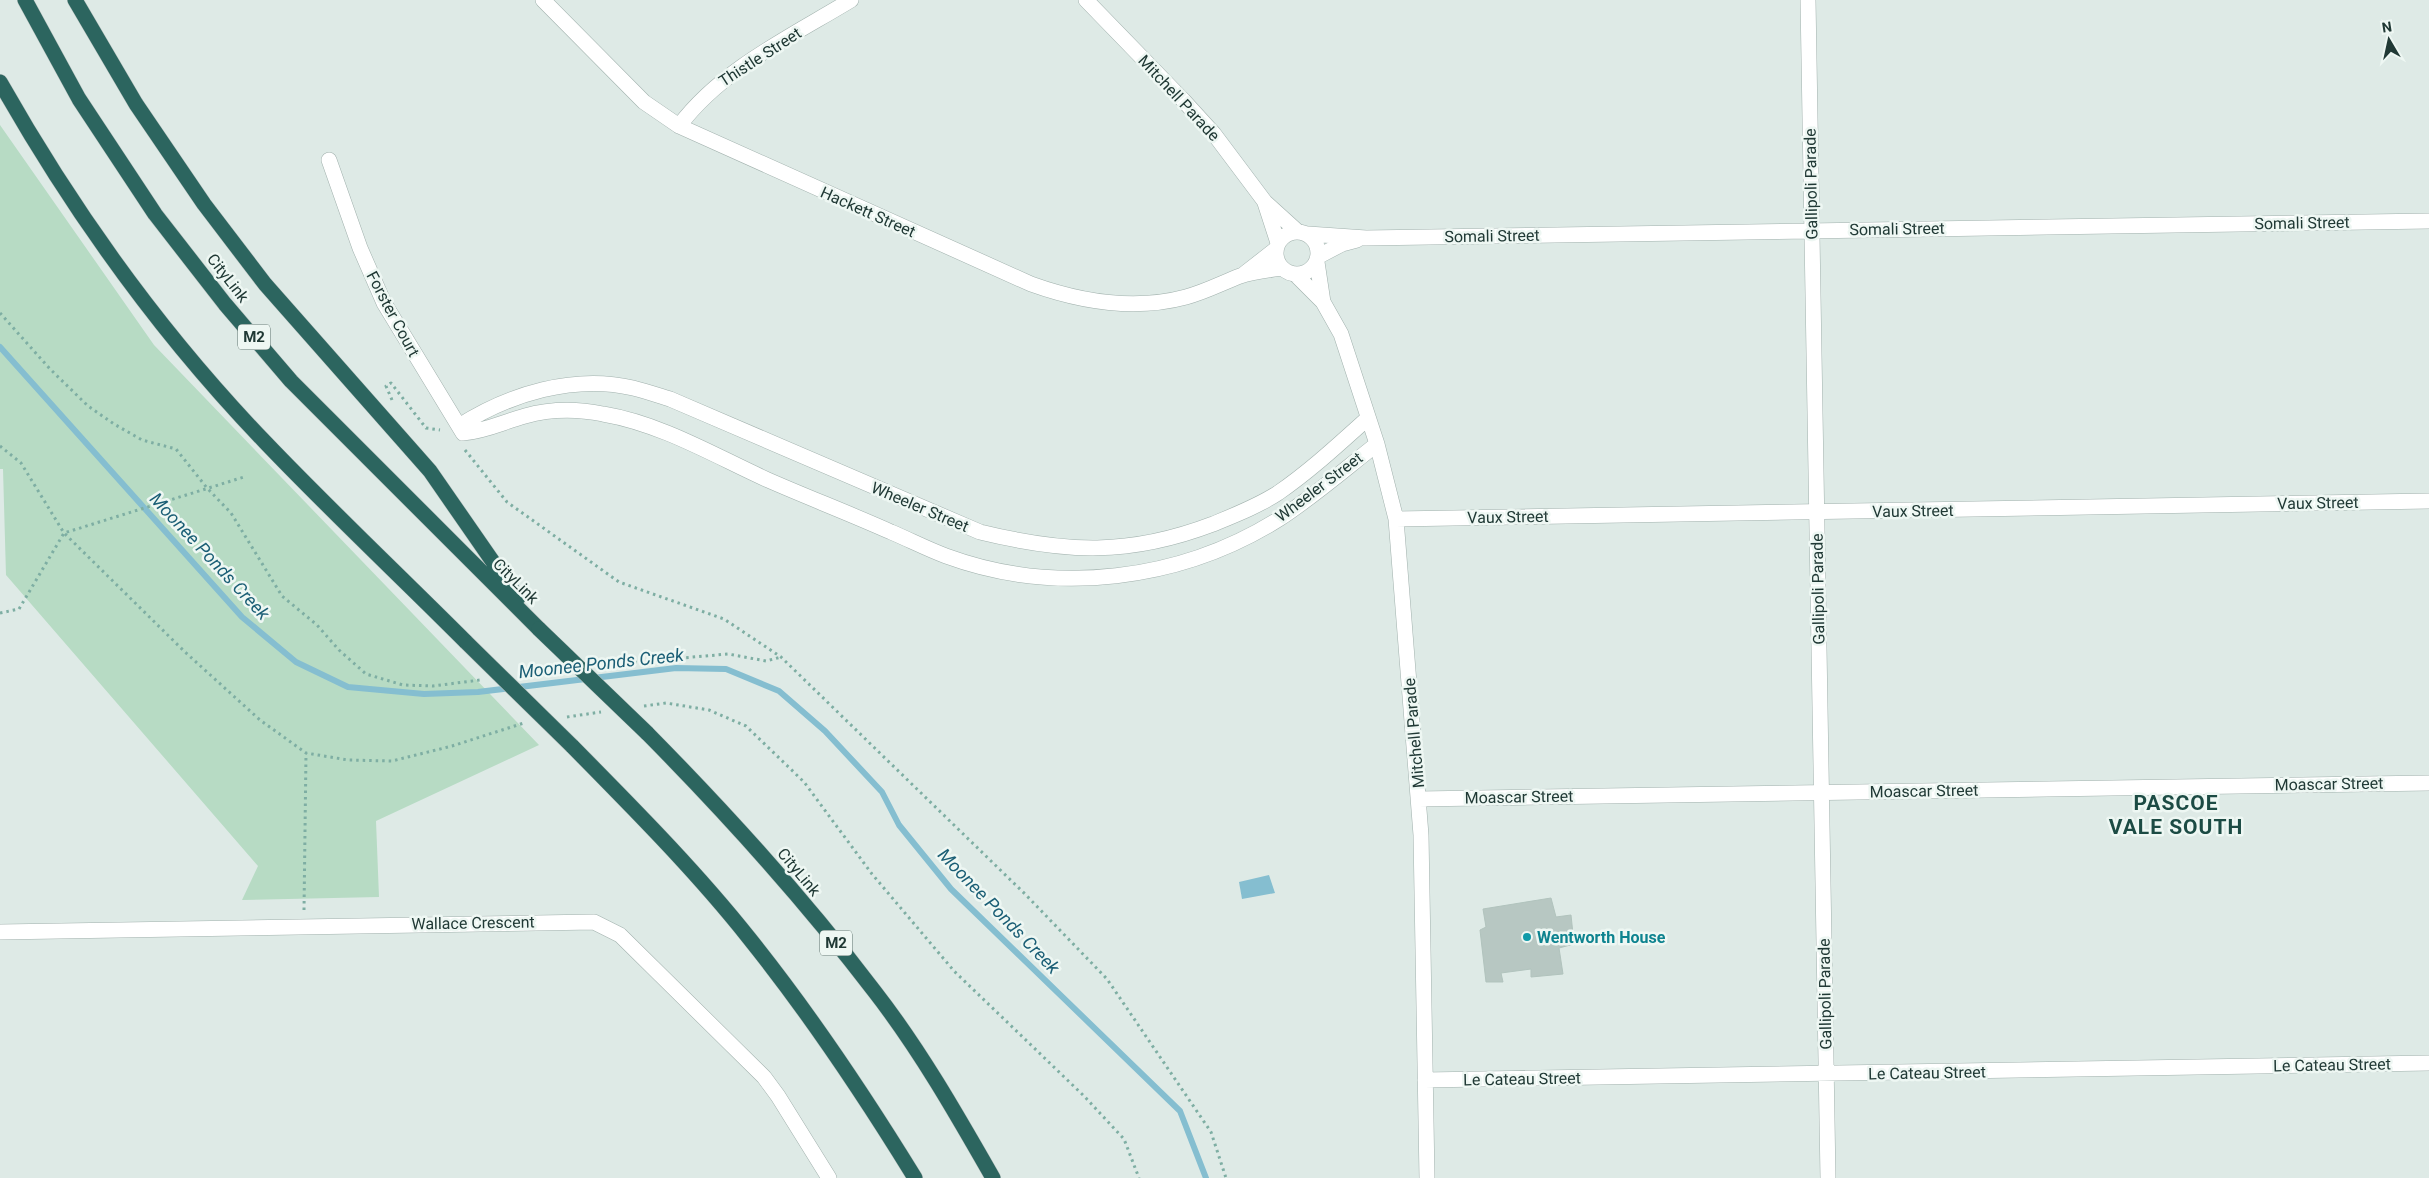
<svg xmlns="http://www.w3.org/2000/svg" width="2429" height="1178" font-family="Roboto,sans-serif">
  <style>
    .green { fill: #b7dbc4 }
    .water { fill: #85bed0 }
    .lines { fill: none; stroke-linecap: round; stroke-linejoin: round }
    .stream { stroke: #85bed0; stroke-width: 6 }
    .building { fill: #b7c7c2; stroke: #b1c3bd }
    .minor-casing { stroke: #a1b1ad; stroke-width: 16 }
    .highway-casing { stroke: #bcc4c2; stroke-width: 16 }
    .path { stroke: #7eaea3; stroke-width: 3; stroke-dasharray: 2.5 4; stroke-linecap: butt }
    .minor { stroke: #fff; stroke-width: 15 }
    .highway { stroke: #2c655f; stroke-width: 15 }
    .highway-bridge-casing { stroke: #bcc4c2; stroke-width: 16; stroke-linecap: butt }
    .highway-bridge { stroke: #2c655f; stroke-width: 15 }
    .culture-dot { fill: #0f9aa8; stroke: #eef7f3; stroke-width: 2 }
    .labels { text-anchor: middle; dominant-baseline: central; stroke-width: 5; stroke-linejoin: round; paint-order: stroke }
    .shield { fill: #eef7f3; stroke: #5e726e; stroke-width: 1 }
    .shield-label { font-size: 15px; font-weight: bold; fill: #203935 }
    .street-label { font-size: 16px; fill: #203935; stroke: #eef7f3 }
    .culture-label { font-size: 16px; font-weight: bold; fill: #0d838f; stroke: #eef7f3; text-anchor: start }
    .water-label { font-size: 18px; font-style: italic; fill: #1a5e75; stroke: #eef7f3 }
    .district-label { font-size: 21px; font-weight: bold; letter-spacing: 1px; fill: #1c4b44; stroke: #eef7f3 }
  </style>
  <rect width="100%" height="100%" fill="#deeae6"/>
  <!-- green -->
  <path class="green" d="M0 125 154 345 539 745 376 821 379 897 242 900 258 866 6 575 3 469H0Z"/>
  <!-- water -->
  <path class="water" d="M1269 875 1275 893 1242 899 1239 882Z"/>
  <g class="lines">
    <!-- stream -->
    <path class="stream" d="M0 347 242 617 296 662 348 687 424 694 478 692 676 668 726 669 779 691 825 731 882 792 899 825 951 889 1180 1111 1206 1178"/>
  </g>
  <!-- building -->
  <path class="building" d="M1551 898 1556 917 1571 915 1574 944 1559 948 1563 974 1531 977V969L1501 973 1503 982H1486L1480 930 1486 927 1483 909Z"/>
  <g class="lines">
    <!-- minor casing -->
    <g class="minor-casing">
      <path id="minor" d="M543 0 644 102 679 126 1031 284C1081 302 1134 311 1186 297 1205 292 1222 283 1240 276 1253 272 1268 270 1282 268
        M1086 0 1183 100 1214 134 1265 202 1297 231
        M1808 0 1828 1178
        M679 126C722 69 790 37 851 0
        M329 160 360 248 384 303 463 433C486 431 503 422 525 416 550 409 578 409 603 414 662 424 715 456 768 480 809 498 851 514 891 532 910 540 927 549 946 556 1055 596 1180 581 1279 519 1313 497 1345 469 1377 444
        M1265 203 1278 243
        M1276 253a21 21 0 1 1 42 0a21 21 0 1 1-42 0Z
        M1308 234 1366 238 2429 221
        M1319 256 1342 244 1357 240
        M1317 262 1323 302
        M1244 274 1276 249
        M1295 274 1323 302 1341 334 1377 444 1396 519 1421 835 1427 1178
        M459 426C509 394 574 374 633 388 645 391 657 395 670 399L980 532C1066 553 1129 556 1213 524 1235 515 1258 506 1278 493 1310 471 1339 444 1368 418
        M1396 519 2429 501
        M1419 799 2429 783
        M0 932 594 922 620 935 764 1077 778 1096 829 1178
        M1425 1080 2429 1063"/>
    </g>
    <!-- highway casing -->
    <g class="highway-casing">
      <path id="highway" d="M25 0 79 99 155 214 225 304 291 381 539 629
        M75 0 136 104 204 204 265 284 430 471 518 598
        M0 82C73 211 162 335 265 442 330 510 399 575 466 642
        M647 733C728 815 805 900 875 992 920 1050 957 1115 993 1178
        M572 746C633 808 695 870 749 938 810 1014 864 1095 915 1178"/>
    </g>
    <!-- path -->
    <path class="path" d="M0 313 50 369 88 406 114 424 142 440 176 449 207 488 231 513 282 596 317 625 339 650 366 674 403 685 433 686 480 680
      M392 400 386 386 391 383 426 428 440 430
      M0 446 21 463 64 533 185 652 260 720 306 753 348 760 392 761 452 746 524 723
      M465 450 507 502 619 582 724 619 781 657 1025 894 1107 979 1211 1132 1226 1178
      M0 613 19 609 64 533 244 477
      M602 665 728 654 766 661 781 657
      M523 675 557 671
      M644 706 666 703 709 710 746 726 804 782 872 874 954 971 1084 1096 1124 1139 1139 1178
      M567 717 601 712
      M304 910 306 753"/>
    <!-- minor -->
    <use href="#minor" class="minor"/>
    <!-- highway -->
    <use href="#highway" class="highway"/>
    <!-- highway-bridge casing -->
    <g class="highway-bridge-casing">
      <path id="highway-bridge" d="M539 629 647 733
        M466 642 572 746"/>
    </g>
    <!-- highway-bridge -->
    <use href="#highway-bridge" class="highway-bridge"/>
  </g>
  <!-- markers -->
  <circle class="culture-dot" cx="1527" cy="937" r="5"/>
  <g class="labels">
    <!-- shield labels -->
    <g class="shield">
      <rect x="238" y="324.5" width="32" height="25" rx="4"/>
      <rect x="820" y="930.5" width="32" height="25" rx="4"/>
    </g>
    <g class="shield-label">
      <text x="254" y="337">M2</text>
      <text x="836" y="943">M2</text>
    </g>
    <!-- street labels -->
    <g class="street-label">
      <text transform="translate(760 57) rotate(-33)">Thistle Street</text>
      <text transform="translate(1179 98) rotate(47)">Mitchell Parade</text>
      <text transform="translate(1811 184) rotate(-91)">Gallipoli Parade</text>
      <text transform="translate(868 212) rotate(24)">Hackett Street</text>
      <text transform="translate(2302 223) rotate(-1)">Somali Street</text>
      <text transform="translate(1897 229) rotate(-1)">Somali Street</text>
      <text transform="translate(1492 236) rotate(-1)">Somali Street</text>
      <text transform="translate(228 278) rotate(52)">CityLink</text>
      <text transform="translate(393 314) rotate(62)">Forster Court</text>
      <text transform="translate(1319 487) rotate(-37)">Wheeler Street</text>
      <text transform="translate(2318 503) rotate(-1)">Vaux Street</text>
      <text transform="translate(920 507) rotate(23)">Wheeler Street</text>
      <text transform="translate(1913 511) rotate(-1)">Vaux Street</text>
      <text transform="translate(1508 517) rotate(-1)">Vaux Street</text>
      <text transform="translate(516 581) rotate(45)">CityLink</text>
      <text transform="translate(1818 589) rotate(-91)">Gallipoli Parade</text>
      <text transform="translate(1414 733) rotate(-95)">Mitchell Parade</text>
      <text transform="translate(2329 784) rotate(-1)">Moascar Street</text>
      <text transform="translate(1924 791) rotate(-1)">Moascar Street</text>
      <text transform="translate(1519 797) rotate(-1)">Moascar Street</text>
      <text transform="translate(799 872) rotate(50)">CityLink</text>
      <text transform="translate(473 923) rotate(-1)">Wallace Crescent</text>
      <text transform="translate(1825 994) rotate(-91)">Gallipoli Parade</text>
      <text transform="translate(2332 1065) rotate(-1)">Le Cateau Street</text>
      <text transform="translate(1927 1073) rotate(-1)">Le Cateau Street</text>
      <text transform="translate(1522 1079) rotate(-1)">Le Cateau Street</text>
    </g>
    <!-- culture labels -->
    <g class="culture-label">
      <text x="1537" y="937">Wentworth House</text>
    </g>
    <!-- water labels -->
    <g class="water-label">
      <text transform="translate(210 556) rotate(47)">Moonee Ponds Creek</text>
      <text transform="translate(601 663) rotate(-6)">Moonee Ponds Creek</text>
      <text transform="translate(999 911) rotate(46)">Moonee Ponds Creek</text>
    </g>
    <!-- district labels -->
    <g class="district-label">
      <text x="2176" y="803">PASCOE<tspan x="2176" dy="24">VALE SOUTH</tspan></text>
    </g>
  </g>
  <!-- north arrow -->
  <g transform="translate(2389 40) rotate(351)" stroke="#eef7f3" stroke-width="4" paint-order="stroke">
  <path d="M0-4L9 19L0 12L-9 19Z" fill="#203935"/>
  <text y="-8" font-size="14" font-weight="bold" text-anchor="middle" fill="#203935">N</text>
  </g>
</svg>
